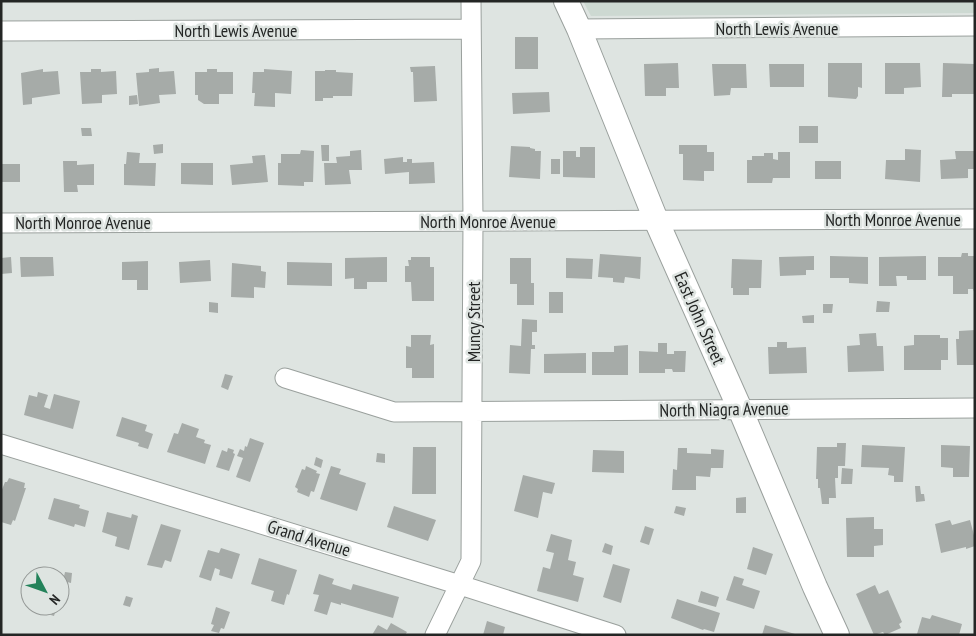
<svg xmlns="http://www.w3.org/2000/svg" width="976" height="636" font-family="'PT Sans Narrow',sans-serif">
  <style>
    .built { fill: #cdd9d2 }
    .building { fill: #a6aba8 }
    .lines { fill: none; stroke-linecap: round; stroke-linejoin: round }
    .minor-casing { stroke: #9aa09d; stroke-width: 21 }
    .tertiary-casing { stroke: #9aa09d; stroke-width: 26 }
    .minor { stroke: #fff; stroke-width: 19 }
    .tertiary { stroke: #fff; stroke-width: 24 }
    .labels { text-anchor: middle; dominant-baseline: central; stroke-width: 5; stroke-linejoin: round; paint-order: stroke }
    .street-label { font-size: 18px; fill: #242625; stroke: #dee4e1 }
  </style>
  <rect width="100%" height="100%" fill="#dee4e1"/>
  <!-- built -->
  <path class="built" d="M583 1H975V13L591 16Z"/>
  <!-- building -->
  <path class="building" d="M515 37H538V69H515Z
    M678 63 679 88H666V96H645L644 64Z
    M828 63H862V88L858 87V96L856 99 828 97Z
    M885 63H920L921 87 904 88V94H885Z
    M943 63 975 64V94H952V97H942Z
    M712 64H746L747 88H731L730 95 714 96Z
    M769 64H804V87H770Z
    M435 66 437 101 414 102 413 72H411L410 67Z
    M159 68V72L174 71 176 94 159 95 160 103 139 106 136 73 149 72V69Z
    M43 69V72L58 71 60 94 32 98V104L23 105 21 73Z
    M91 69H101V72L116 71 117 94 102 95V103L82 104 80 72H91Z
    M207 69H217V72H233V94H219V104H204L198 100V95H195V72H207Z
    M264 69 292 71 291 94 275 93V107L254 106 255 93H252L253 72H264Z
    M325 70H336V72L353 73 352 96H333V98H323V101H315V71H325Z
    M549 92 550 112 513 114 512 93Z
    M137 95 138 104 129 105V96Z
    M799 126H818V143H799Z
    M81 128H91L92 136H82Z
    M163 144V153L154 154 153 145Z
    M321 145H329V161H322Z
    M679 145H707V152H714V171H704V181L683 180V154H679Z
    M511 146 530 147V148L535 149V151H541L540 179 509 177Z
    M580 147H595V178L563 177V151H576V157H580Z
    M905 149 921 150 920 182 885 179 886 160H905Z
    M301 150 314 151 313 182H304V186L278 185V163H281V154H300Z
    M361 150 362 170H349L351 184 325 185 324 163H337L336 157 350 156V151Z
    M955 151H975V169H968V178L941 179 940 160 956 159Z
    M127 152 140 153 139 163H156L155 186 124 185V164H126Z
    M778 152H790V178H773L772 183H747V160H752V156H764V153H773V159L778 160Z
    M265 155 268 182 232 185 230 165 253 163 252 156Z
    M403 157V162H407V159H412V163L434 162 435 183 409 184V172L385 174 384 159Z
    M551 159H560V174H551Z
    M63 161H77V165L94 164V185H77L78 192H64Z
    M815 161H841V179H815Z
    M181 163H213V185L181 184Z
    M1 164H20V182H1Z
    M962 253H968V256H975V294L973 289H968V294H953V276H938V257H961Z
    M600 254 641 257 640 279 625 277 624 283 613 282V278L598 277Z
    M814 256V270H806V275L780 276 779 257Z
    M830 256 868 257V284L849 283V278H830Z
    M926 256V280H907V276H896L897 286H879V257Z
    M11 257 12 273 1 274V258Z
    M20 257H53L54 276 21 277Z
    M387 257V282H367V289H354V278L345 279V258Z
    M411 257H430V267H434V301H412L411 282H405V266H409L408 260H411Z
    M510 258H531V283H534V305H517V284H510Z
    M566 258 593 259 592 279 566 278Z
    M732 259 762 260 761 288H749V295H733V288H731Z
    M210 260 211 281 180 283 179 262Z
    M148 261V290H137V280H122V262Z
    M287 262 332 263V286L287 285Z
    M232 263 261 266V271L266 272 265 288 254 287V298L231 297Z
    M549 292H563V313H549Z
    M877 301 890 302 889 312H876Z
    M209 302 218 303V313L209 312Z
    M823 304H833L832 313H823Z
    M814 315V323H803L802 316Z
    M522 319 537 320V332H532V345H535V349H531L530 374 509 373 510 345 521 346Z
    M975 330V365H957L956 339H959V331Z
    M876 333 877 346H883L884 371 848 372 847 346 860 345 859 334Z
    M411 335H431L430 345 434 344V378H412V368H406V346L411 347Z
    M914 335H940V338H948V360H941V370H904V346L914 345Z
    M777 342H787V348L806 347 807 373 769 374 768 347H777Z
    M658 343H667V354H674V351H686L685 372H673L672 369H665V373H639V351L658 352Z
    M628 345V375H592V352H614V346Z
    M586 353V373H544V354Z
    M225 374 233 376 228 390 221 387Z
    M38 392 48 395 44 407 50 409 54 394 80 401 73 429 24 415 29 395 37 397Z
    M122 417 147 425 145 431 153 434 148 449 138 446 139 443 116 436Z
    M182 423 199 429 196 437 205 440 204 443 211 445 205 464 167 452 174 433 178 434Z
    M250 438 264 443 250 482 236 477 243 458 237 456 240 449 244 451 245 446 247 447Z
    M837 443H846L845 466H838V478H835L836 498H829V504H822L820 488H818V479H816L817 447H837Z
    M862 445 905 447 903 482H894V476L888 475 889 468 861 467Z
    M941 445 970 446 969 477H953V468L941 467Z
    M413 447H436V494H412Z
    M228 448 234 450 233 453 235 454 229 471 216 467 222 450 227 452Z
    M678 448H687V453L711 454V449L724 450 723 468H711L710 477 696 476V490H672L673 469 677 470Z
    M593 450 624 451V473L592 472Z
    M377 453 385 454V463L376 462Z
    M316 457 323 460 321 468 314 465Z
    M306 466 317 471 316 473 320 474 314 492 311 491 309 497 297 492 298 489 295 487 302 469 305 470Z
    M331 466 341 469 339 474 366 483 357 511 320 499Z
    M842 468 853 469 852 484H841Z
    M523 475 555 483 552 494 543 492 538 518 514 511Z
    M9 478 25 483 24 488H26L15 521 13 520 11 525 1 522V492L5 482H7Z
    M915 486H920L921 494H924L925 501 916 502Z
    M746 497V513H736V498Z
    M54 498 80 505 79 508 89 511 85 527 75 524 74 527 48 519Z
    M394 506 436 520 428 541 387 527Z
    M676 506 686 508 684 516 674 513Z
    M107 512 131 518 132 514 138 516 129 550 115 546 117 537 102 532Z
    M874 517V529H883V545L874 546V557H847L846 518Z
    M950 520 952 525 970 520 975 539V546L966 549V547L941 553 935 524Z
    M161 524 181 530 171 562 165 560 162 568 147 565Z
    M645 526 654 529 649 545 640 542Z
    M551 534 572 540 568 560 576 562 573 575 584 578 578 602 537 591 543 567 550 569 554 553 546 551Z
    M605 543 613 546 611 555 602 552Z
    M753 547 773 554 766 575 747 569Z
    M221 548 240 554 232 579 219 575 220 570 215 568 211 581 199 577 208 550 219 553Z
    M259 558 297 570 289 595 287 594 284 605 271 601 274 591 251 584Z
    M613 564 630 569 621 603 603 597Z
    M65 572 72 573 71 583 63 581Z
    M319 574 334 579 332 584 351 590 353 584 399 597 393 618 341 603V605L331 602 327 615 314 611 319 595 313 594Z
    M734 576 744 579 742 585 760 591 754 609 726 600Z
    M875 585 879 594 888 590 902 622 899 624 901 628 885 635 883 632 874 635 856 594Z
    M701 591 719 597 716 607 698 602Z
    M126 596 133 598 130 607 123 605Z
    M677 599 720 613 714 632 704 629 703 630 671 618Z
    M39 606H57L54 616 38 611Z
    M216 607 230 612 224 629 221 628 219 633 211 631 214 625 211 624Z
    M932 615 962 624 959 635 917 634 922 617 930 619Z
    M487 621 505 627 503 635H483Z
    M391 623 407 632 405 635H372L378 625 387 630Z
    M765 625 795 634V635H762Z"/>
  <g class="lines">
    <!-- minor casing -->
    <g class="minor-casing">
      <path id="minor" d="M579 29 975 26
        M1 31 470 29
        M1 223 975 219
        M285 378 394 412 975 408
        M1 444 460 585 616 635
        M435 635 471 561 473 221 471 1"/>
    </g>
    <!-- tertiary casing -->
    <g class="tertiary-casing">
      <path id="tertiary" d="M566 1 579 29 656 220 740 409 815 587 837 635"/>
    </g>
    <!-- minor -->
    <use href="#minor" class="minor"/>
    <!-- tertiary -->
    <use href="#tertiary" class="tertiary"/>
  </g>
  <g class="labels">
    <!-- street labels -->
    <g class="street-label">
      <text x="777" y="28">North Lewis Avenue</text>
      <text x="236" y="30">North Lewis Avenue</text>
      <text x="893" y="219">North Monroe Avenue</text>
      <text x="488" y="221">North Monroe Avenue</text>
      <text x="83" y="222">North Monroe Avenue</text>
      <text transform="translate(700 318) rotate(66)">East John Street</text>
      <text transform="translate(473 322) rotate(-90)">Muncy Street</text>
      <text transform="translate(724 409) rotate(-1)">North Niagra Avenue</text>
      <text transform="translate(309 538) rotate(17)">Grand Avenue</text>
    </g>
  </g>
  <!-- border -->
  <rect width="976" height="636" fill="none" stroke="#242625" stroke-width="5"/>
  <!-- north arrow -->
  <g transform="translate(45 591) rotate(131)"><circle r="24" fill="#dee4e1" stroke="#949896"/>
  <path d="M0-4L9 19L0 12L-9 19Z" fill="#23825a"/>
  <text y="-8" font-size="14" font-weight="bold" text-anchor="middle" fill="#242625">N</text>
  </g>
</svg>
